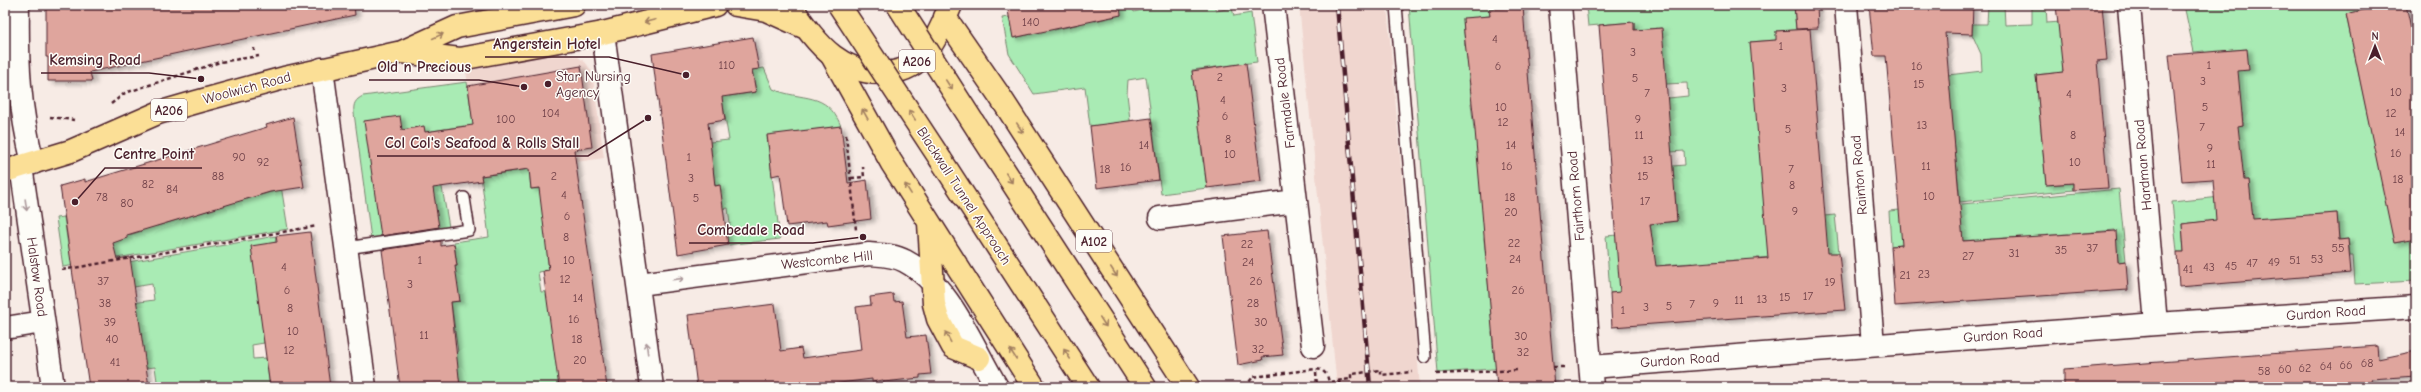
<svg xmlns="http://www.w3.org/2000/svg" width="2421" height="392" font-family="'Comic Neue',sans-serif">
  <style>
    .built { fill: #f0d6cf }
    .green { fill: #a9ebb4; stroke: #7a8570 }
    .building { fill: #dfa59d; stroke: #4a1f2b; filter: url(#shadow) }
    .lines { fill: none; stroke-linecap: round; stroke-linejoin: round }
    .service-casing { stroke: #4a1f2b; stroke-width: 14 }
    .minor-casing { stroke: #4a1f2b; stroke-width: 25 }
    .tertiary-casing { stroke: #4a1f2b; stroke-width: 25 }
    .primary-casing { stroke: #4a1f2b; stroke-width: 25 }
    .trunk-casing { stroke: #4a1f2b; stroke-width: 25 }
    .path { stroke: #4a1f2b; stroke-width: 2.5; stroke-dasharray: 4 3; stroke-linecap: butt }
    .service { stroke: #fdfcf7; stroke-width: 11 }
    .minor { stroke: #fdfcf7; stroke-width: 22 }
    .tertiary { stroke: #fdfcf7; stroke-width: 22 }
    .primary { stroke: #fbdf96; stroke-width: 22 }
    .trunk { stroke: #fbdf96; stroke-width: 22 }
    .rail-casing { stroke: #4a1f2b; stroke-width: 4.5 }
    .rail { stroke: #fdfcf7; stroke-width: 3; stroke-dasharray: 9; stroke-linecap: butt }
    .trunk-bridge-casing { stroke: #4a1f2b; stroke-width: 25; stroke-linecap: butt }
    .path-bridge { stroke: #4a1f2b; stroke-width: 2.5; stroke-dasharray: 4 3; stroke-linecap: butt }
    .trunk-bridge { stroke: #fbdf96; stroke-width: 22 }
    .oneway { stroke: #a27f60 }
    .oneway2 { stroke: #ac999b }
    .poi-dot { fill: #4a1f2b; stroke: #fdfcf7; stroke-width: 1.5 }
    .labels { text-anchor: middle; dominant-baseline: central; stroke-width: 3; stroke-linejoin: round; paint-order: stroke }
    .number-label { font-size: 12px; fill: #6f4048 }
    .shield { fill: #fdfcf7; stroke: #806168; stroke-width: 1 }
    .shield-label { font-size: 13px; font-weight: bold; fill: #4a1f2b }
    .poi-label { font-size: 14px; fill: #4a1f2b; stroke: #fdfcf7; text-anchor: start }
    .street-label { font-size: 14px; fill: #4a1f2b; stroke: #fdfcf7 }
    .leader { fill: none; stroke: #4a1f2b; stroke-width: 1.5 }
    .callout-dot { fill: #4a1f2b; stroke: #fdfcf7; stroke-width: 1.5 }
    .callout-label { font-size: 15px; text-anchor: middle; font-weight: bold; fill: #4a1f2b; stroke: #fdfcf7; stroke-width: 3; stroke-linejoin: round; paint-order: stroke }
  </style>
  <defs>
    <filter id="shadow"><feDropShadow dx="4.5" dy="2.5" stdDeviation="2" flood-color="#0004"/></filter>
  </defs>
  <rect width="100%" height="100%" fill="#f7ebe5"/>
  <filter id="ink" filterUnits="userSpaceOnUse"><feTurbulence type="fractalNoise" baseFrequency=".025" numOctaves="2"/><feDisplacementMap in="SourceGraphic" scale="8" xChannelSelector="R" yChannelSelector="G"/><feConvolveMatrix kernelMatrix="1 2 1 2 8 2 1 2 1" color-interpolation-filters="sRGB"/></filter>
  <g filter="url(#ink)">
    <!-- built -->
    <path class="built" d="M1299 5H1387L1420 387H1337Z
      M556 53 577 56 586 63 592 72 604 158 481 176 466 71Z"/>
    <!-- green -->
    <path class="green" d="M1076 5 1095 21 1121 15 1119 5H1132L1134 12 1160 5H1214L1216 11 1232 8 1234 16 1251 13 1257 62 1192 70 1199 123 1219 121 1220 133 1200 136 1203 162 1225 171 1205 173 1207 188 1161 194 1146 77 1128 80 1127 94 1131 128 1110 124 1090 126 1085 87 1034 94 1009 54 1002 18 1009 17 1014 38 1040 32 1036 11 1049 8 1054 30 1080 24Z
      M1409 5H1532L1489 9 1490 16 1463 19 1465 46 1492 44 1468 62 1470 88 1496 86 1497 100 1471 103 1474 130 1499 128 1484 239 1491 312 1516 329 1492 332 1494 359 1518 358 1519 367 1438 373Z
      M1586 5H1794L1796 30 1776 31 1777 40 1750 42 1791 219 1835 215 1839 253 1757 258 1758 282 1740 284 1738 260 1711 262 1713 286 1694 287 1692 263 1665 265 1667 289 1610 293 1606 236 1651 232 1650 224 1677 221 1675 193 1648 195 1647 183 1674 180 1673 166 1685 165 1684 151 1645 154 1640 101 1688 96 1687 83 1666 84 1661 28 1634 30V22L1588 26Z
      M1988 5H2004L2005 25 2032 24V5H2046L2047 23 2061 22 2063 72 2036 75 2046 185 2073 183V190L1960 202 1948 75 1982 71 1981 54 1972 34 1973 24H1987Z
      M2184 5H2371L2372 8 2346 14 2395 243 2416 239V281L2355 284 2353 255H2350L2348 239 2339 240 2337 213 2309 215 2311 242 2210 221 2182 224 2184 252H2177L2172 202 2250 194 2249 180 2217 182 2212 128 2243 125 2242 113H2237L2233 71 2247 49 2223 51 2205 59 2204 51 2194 52Z
      M764 68 773 89C803 102 826 90 841 126L767 136 780 239 728 245 725 225 730 224 728 208 708 211 719 185 715 186 710 142 729 140 720 88 727 87 729 96 756 92 752 70Z
      M467 82 479 161 469 162 464 126 432 131 449 227 371 239 354 113C353 104 355 100 363 96Z
      M277 161 288 229 63 267 56 218 64 217 68 245 112 240 142 231 134 204 157 226 232 203 224 177 239 172 247 199 278 190Z
      M529 169 531 189 546 188 555 254 547 256 549 270 538 272 541 292 560 290 559 387H460L458 375 444 354 458 352 451 302 460 301 444 268 457 266 454 242 489 237 481 176Z
      M2119 189 2126 261 2118 262 2115 230 2083 233 2085 264 2070 265 2068 234 2037 236 2038 267 2023 268 2021 237 1990 239 1976 272 1974 240 1891 246 1889 211Z
      M276 236 264 343 252 345 253 359 266 358 270 387H149L148 383 157 381 155 367 146 368 111 306 154 300 152 284 134 287 77 271Z"/>
    <!-- building -->
    <path class="building" d="M46 5H354L355 15 90 72 92 81H48V57H46Z
      M1007 5H1120L1121 15 1013 38Z
      M1794 5H1817L1818 28 1796 29Z
      M1869 5H1973L1972 34 1945 33 1963 241 2116 231 2118 262 2126 261 2128 290 1895 306 1891 246 1902 245 1886 56H1874Z
      M2056 5H2102L2107 60 2097 61 2108 188 2073 190V183L2046 185 2036 75 2063 72Z
      M2371 5H2406L2416 51V239L2394 243 2346 14 2372 8Z
      M1523 6 1526 49 1555 387H1497L1475 130 1464 33 1463 18 1490 16 1489 9Z
      M1634 22V30L1662 28 1677 221 1650 224 1656 266 1768 258 1750 42 1776 40V31L1810 29 1828 253H1839L1845 310 1612 327 1610 293 1620 292 1599 25Z
      M753 37 759 69 752 70 756 92 722 97 725 120 708 123 715 186 720 185 728 245 678 254 652 54Z
      M2247 49 2249 70 2238 71 2243 125 2238 126 2244 180H2249L2253 219 2337 213 2339 240 2348 239 2351 273 2179 287 2177 252H2184L2182 224 2216 220 2213 179 2182 181 2169 55Z
      M1246 63 1261 181 1207 188 1192 71Z
      M581 66 592 147 574 150 607 387H559L543 271 549 270 539 188 531 189 529 169 481 176 482 181 433 188 439 227 381 236 364 121 400 116 402 130 424 126 425 132 473 125 468 86Z
      M293 117 304 187 270 192 127 235V238L113 243 117 259 130 257 149 387H89L60 186 85 179V182L131 168 267 127 266 125Z
      M1151 118 1159 180 1097 188 1090 126Z
      M841 126 848 183 867 180 871 219 828 225 827 221 787 226 780 174 772 176 767 135Z
      M1267 231 1283 355 1262 357 1263 360 1238 365 1223 236Z
      M310 232 330 387H270L251 246 277 242 276 236Z
      M441 241V246L454 244 457 266H455L460 301 451 302 460 387H400L382 250Z
      M893 294 894 302 902 301 907 337 926 335 931 374 920 375V378L884 382 883 380 872 382V379L807 387H780L779 384 755 387H697L688 315 775 304 781 351 801 348 803 358 861 350 856 307 871 305 870 297Z
      M2377 346 2378 359 2416 351V376L2371 379 2372 387H2064V369Z"/>
    <g class="lines">
      <!-- service casing -->
      <g class="service-casing">
        <path id="service" d="M1396 5 1425 357
          M346 248 469 230 464 198"/>
      </g>
      <!-- minor casing -->
      <g class="minor-casing">
        <path id="minor" d="M18 5C17 62 19 107 33 163
          M1273 5 1313 346
          M1560 5 1592 387
          M1846 5 1873 345
          M2129 5 2156 324
          M322 69 365 387
          M21 166 53 387
          M1160 218 1296 201
          M5 328 43 322
          M1591 367 2156 324 2416 307"/>
      </g>
      <!-- tertiary casing -->
      <g class="tertiary-casing">
        <path id="tertiary" d="M603 33 652 387
          M639 284 869 254C881 255 894 255 905 261 950 285 972 346 997 387"/>
      </g>
      <!-- primary casing -->
      <g class="primary-casing">
        <path id="primary" d="M736 5 766 10 806 28
          M790 5C802 22 816 43 833 56 859 76 900 81 923 56 936 41 943 23 951 5
          M402 52 460 59 603 33 715 5
          M5 171 71 151 158 113 196 102 284 78 402 52 457 27 574 5"/>
      </g>
      <!-- trunk casing -->
      <g class="trunk-casing">
        <path id="trunk" d="M945 17 999 95 1188 387
          M832 56 891 162 1034 387
          M980 133 1145 387
          M941 160 1088 387
          M929 223 934 304 938 319 953 347 979 358"/>
      </g>
      <!-- path -->
      <path class="path" d="M254 48V51
        M111 104 125 93 220 62 259 56
        M50 117 74 120
        M846 135 856 230
        M851 178 864 177 863 167
        M62 270 317 226
        M1553 367H1565
        M1316 372 1317 387
        M1436 374 1519 370
        M1339 381 1340 387
        M1329 387V382L1351 379V374H1353L1381 370V375L1412 372"/>
      <!-- service -->
      <use href="#service" class="service"/>
      <!-- minor -->
      <use href="#minor" class="minor"/>
      <!-- tertiary -->
      <use href="#tertiary" class="tertiary"/>
      <!-- primary -->
      <use href="#primary" class="primary"/>
      <!-- trunk -->
      <use href="#trunk" class="trunk"/>
      <!-- rail casing -->
      <g class="rail-casing">
        <path id="rail" d="M1337 5 1370 387"/>
      </g>
      <!-- rail -->
      <use href="#rail" class="rail"/>
      <!-- trunk-bridge casing -->
      <g class="trunk-bridge-casing">
        <path id="trunk-bridge" d="M839 5 941 160
          M898 5 980 133"/>
      </g>
      <!-- path-bridge -->
      <path class="path-bridge" d="M1245 387 1253 377 1315 369 1322 370 1327 375 1329 382"/>
      <!-- trunk-bridge -->
      <use href="#trunk-bridge" class="trunk-bridge"/>
    </g>
    <!-- one-way arrows -->
    <defs><path id="oneway-shaft" d="M-6 0H5M1.5-3L5.5 0L1.5 3" fill="none" stroke-width="1.6" stroke-linecap="round" stroke-linejoin="round"/></defs>
    <g class="oneway">
      <use href="#oneway-shaft" transform="translate(650 21) rotate(166)"/>
      <use href="#oneway-shaft" transform="translate(438 36) rotate(-25)"/>
      <use href="#oneway-shaft" transform="translate(949 85) rotate(57)"/>
      <use href="#oneway-shaft" transform="translate(865 114) rotate(-119)"/>
      <use href="#oneway-shaft" transform="translate(912 115) rotate(-123)"/>
      <use href="#oneway-shaft" transform="translate(1020 128) rotate(57)"/>
      <use href="#oneway-shaft" transform="translate(1009 178) rotate(57)"/>
      <use href="#oneway-shaft" transform="translate(908 189) rotate(-122)"/>
      <use href="#oneway-shaft" transform="translate(1114 272) rotate(57)"/>
      <use href="#oneway-shaft" transform="translate(1103 322) rotate(57)"/>
      <use href="#oneway-shaft" transform="translate(948 337) rotate(-118)"/>
      <use href="#oneway-shaft" transform="translate(1013 354) rotate(-123)"/>
      <use href="#oneway-shaft" transform="translate(1067 354) rotate(-123)"/>
    </g>
    <g class="oneway2">
      <use href="#oneway-shaft" transform="translate(26 205) rotate(82)"/>
      <use href="#oneway-shaft" transform="translate(678 279) rotate(-7)"/>
      <use href="#oneway-shaft" transform="translate(647 348) rotate(-97)"/>
    </g>
  </g>
  <!-- markers -->
  <circle class="poi-dot" cx="548" cy="84" r="4"/>
  <g class="labels">
    <!-- number labels -->
    <g class="number-label">
      <text x="1031" y="22">140</text>
      <text x="1495" y="39">4</text>
      <text x="1781" y="46">1</text>
      <text x="1633" y="52">3</text>
      <text x="727" y="65">110</text>
      <text x="2209" y="65">1</text>
      <text x="1498" y="66">6</text>
      <text x="1917" y="66">16</text>
      <text x="1220" y="77">2</text>
      <text x="1635" y="78">5</text>
      <text x="2203" y="81">3</text>
      <text x="1919" y="84">15</text>
      <text x="1784" y="88">3</text>
      <text x="2396" y="92">10</text>
      <text x="1647" y="93">7</text>
      <text x="2069" y="94">4</text>
      <text x="1223" y="100">4</text>
      <text x="1501" y="107">10</text>
      <text x="2205" y="107">5</text>
      <text x="551" y="113">104</text>
      <text x="2391" y="113">12</text>
      <text x="1225" y="116">6</text>
      <text x="506" y="119">100</text>
      <text x="1638" y="119">9</text>
      <text x="1503" y="122">12</text>
      <text x="1922" y="125">13</text>
      <text x="2202" y="127">7</text>
      <text x="1788" y="129">5</text>
      <text x="2400" y="132">14</text>
      <text x="1639" y="135">11</text>
      <text x="2073" y="135">8</text>
      <text x="1228" y="139">8</text>
      <text x="1144" y="145">14</text>
      <text x="1511" y="145">14</text>
      <text x="2210" y="148">9</text>
      <text x="2396" y="153">16</text>
      <text x="1230" y="154">10</text>
      <text x="239" y="157">90</text>
      <text x="689" y="157">1</text>
      <text x="1648" y="160">13</text>
      <text x="263" y="162">92</text>
      <text x="2075" y="162">10</text>
      <text x="2211" y="164">11</text>
      <text x="1507" y="166">16</text>
      <text x="1926" y="166">11</text>
      <text x="1126" y="167">16</text>
      <text x="1105" y="169">18</text>
      <text x="1791" y="169">7</text>
      <text x="218" y="176">88</text>
      <text x="554" y="176">2</text>
      <text x="1643" y="176">15</text>
      <text x="691" y="178">3</text>
      <text x="2398" y="179">18</text>
      <text x="148" y="184">82</text>
      <text x="1792" y="185">8</text>
      <text x="172" y="189">84</text>
      <text x="564" y="195">4</text>
      <text x="1929" y="196">10</text>
      <text x="102" y="197">78</text>
      <text x="1510" y="197">18</text>
      <text x="696" y="198">5</text>
      <text x="1645" y="201">17</text>
      <text x="127" y="203">80</text>
      <text x="1795" y="211">9</text>
      <text x="1511" y="212">20</text>
      <text x="567" y="216">6</text>
      <text x="566" y="237">8</text>
      <text x="1514" y="243">22</text>
      <text x="1247" y="244">22</text>
      <text x="2092" y="248">37</text>
      <text x="2338" y="248">55</text>
      <text x="2061" y="250">35</text>
      <text x="2014" y="253">31</text>
      <text x="1968" y="256">27</text>
      <text x="1515" y="259">24</text>
      <text x="2317" y="259">53</text>
      <text x="420" y="260">1</text>
      <text x="569" y="260">10</text>
      <text x="2295" y="260">51</text>
      <text x="1248" y="262">24</text>
      <text x="2274" y="262">49</text>
      <text x="2252" y="263">47</text>
      <text x="2231" y="266">45</text>
      <text x="284" y="267">4</text>
      <text x="2209" y="267">43</text>
      <text x="2188" y="269">41</text>
      <text x="1924" y="274">23</text>
      <text x="1905" y="275">21</text>
      <text x="565" y="279">12</text>
      <text x="103" y="281">37</text>
      <text x="1256" y="281">26</text>
      <text x="1830" y="282">19</text>
      <text x="410" y="284">3</text>
      <text x="287" y="290">6</text>
      <text x="1518" y="290">26</text>
      <text x="1808" y="296">17</text>
      <text x="1785" y="297">15</text>
      <text x="578" y="298">14</text>
      <text x="1762" y="299">13</text>
      <text x="1739" y="300">11</text>
      <text x="105" y="303">38</text>
      <text x="1253" y="303">28</text>
      <text x="1716" y="303">9</text>
      <text x="1692" y="304">7</text>
      <text x="1669" y="306">5</text>
      <text x="1646" y="307">3</text>
      <text x="290" y="308">8</text>
      <text x="1623" y="310">1</text>
      <text x="574" y="319">16</text>
      <text x="110" y="322">39</text>
      <text x="1261" y="322">30</text>
      <text x="293" y="331">10</text>
      <text x="424" y="335">11</text>
      <text x="1521" y="336">30</text>
      <text x="112" y="339">40</text>
      <text x="577" y="339">18</text>
      <text x="1258" y="349">32</text>
      <text x="289" y="350">12</text>
      <text x="1523" y="352">32</text>
      <text x="580" y="360">20</text>
      <text x="115" y="362">41</text>
      <text x="2367" y="363">68</text>
      <text x="2346" y="365">66</text>
      <text x="2326" y="366">64</text>
      <text x="2305" y="368">62</text>
      <text x="2285" y="369">60</text>
      <text x="2264" y="371">58</text>
    </g>
    <!-- shield labels -->
    <g class="shield">
      <rect x="899" y="50" width="36" height="22" rx="3"/>
      <rect x="151" y="99" width="36" height="22" rx="3"/>
      <rect x="1076" y="230" width="36" height="22" rx="3"/>
    </g>
    <g class="shield-label">
      <text x="917" y="61">A206</text>
      <text x="169" y="110">A206</text>
      <text x="1094" y="241">A102</text>
    </g>
    <!-- poi labels -->
    <g class="poi-label">
      <text x="556" y="76">Star Nursing<tspan x="556" dy="16">Agency</tspan></text>
    </g>
    <!-- street labels -->
    <g class="street-label">
      <text transform="translate(247 88) rotate(-15)">Woolwich Road</text>
      <text transform="translate(1285 103) rotate(-97)">Farmdale Road</text>
      <text transform="translate(2143 165) rotate(-95)">Hardman Road</text>
      <text transform="translate(1859 175) rotate(-95)">Rainton Road</text>
      <text transform="translate(964 196) rotate(57)">Blackwall Tunnel Approach</text>
      <text transform="translate(1576 196) rotate(-95)">Fairthorn Road</text>
      <text transform="translate(827 260) rotate(-6)">Westcombe Hill</text>
      <text transform="translate(37 277) rotate(82)">Halstow Road</text>
      <text transform="translate(2326 313) rotate(-4)">Gurdon Road</text>
      <text transform="translate(2003 335) rotate(-4)">Gurdon Road</text>
      <text transform="translate(1680 360) rotate(-4)">Gurdon Road</text>
    </g>
  </g>
  <!-- callouts -->
  <path class="leader" d="M686 75L609 57H485M201 79L149 73H41M524 87L479 80H369M648 118L588 156H377M75 202L105 168H202M863 237L813 243H689"/>
  <g class="callout-dot">
    <circle cx="686" cy="75" r="4"/>
    <circle cx="201" cy="79" r="4"/>
    <circle cx="524" cy="87" r="4"/>
    <circle cx="648" cy="118" r="4"/>
    <circle cx="75" cy="202" r="4"/>
    <circle cx="863" cy="237" r="4"/>
  </g>
  <g class="callout-label">
    <text x="547" y="49">Angerstein Hotel</text>
    <text x="95" y="65">Kemsing Road</text>
    <text x="424" y="72">Old n Precious</text>
    <text x="482" y="148">Col Col's Seafood &amp; Rolls Stall</text>
    <text x="154" y="159">Centre Point</text>
    <text x="751" y="235">Combedale Road</text>
  </g>
  <!-- margin -->
  <rect width="2421" height="392" fill="none" stroke="#fdfcf7" stroke-width="20"/>
  <rect x="10" y="10" width="2401" height="372" fill="none" stroke="#4a1f2b" stroke-width="1.5" filter="url(#ink)"/>
  <!-- north arrow -->
  <g transform="translate(2375 46)" stroke="#fdfcf7" stroke-width="3" paint-order="stroke">
  <path d="M0-3L7 15L0 10L-7 15Z" fill="#4a1f2b"/>
  <text y="-6" font-size="11" font-weight="bold" text-anchor="middle" fill="#4a1f2b">N</text>
  </g>
</svg>
